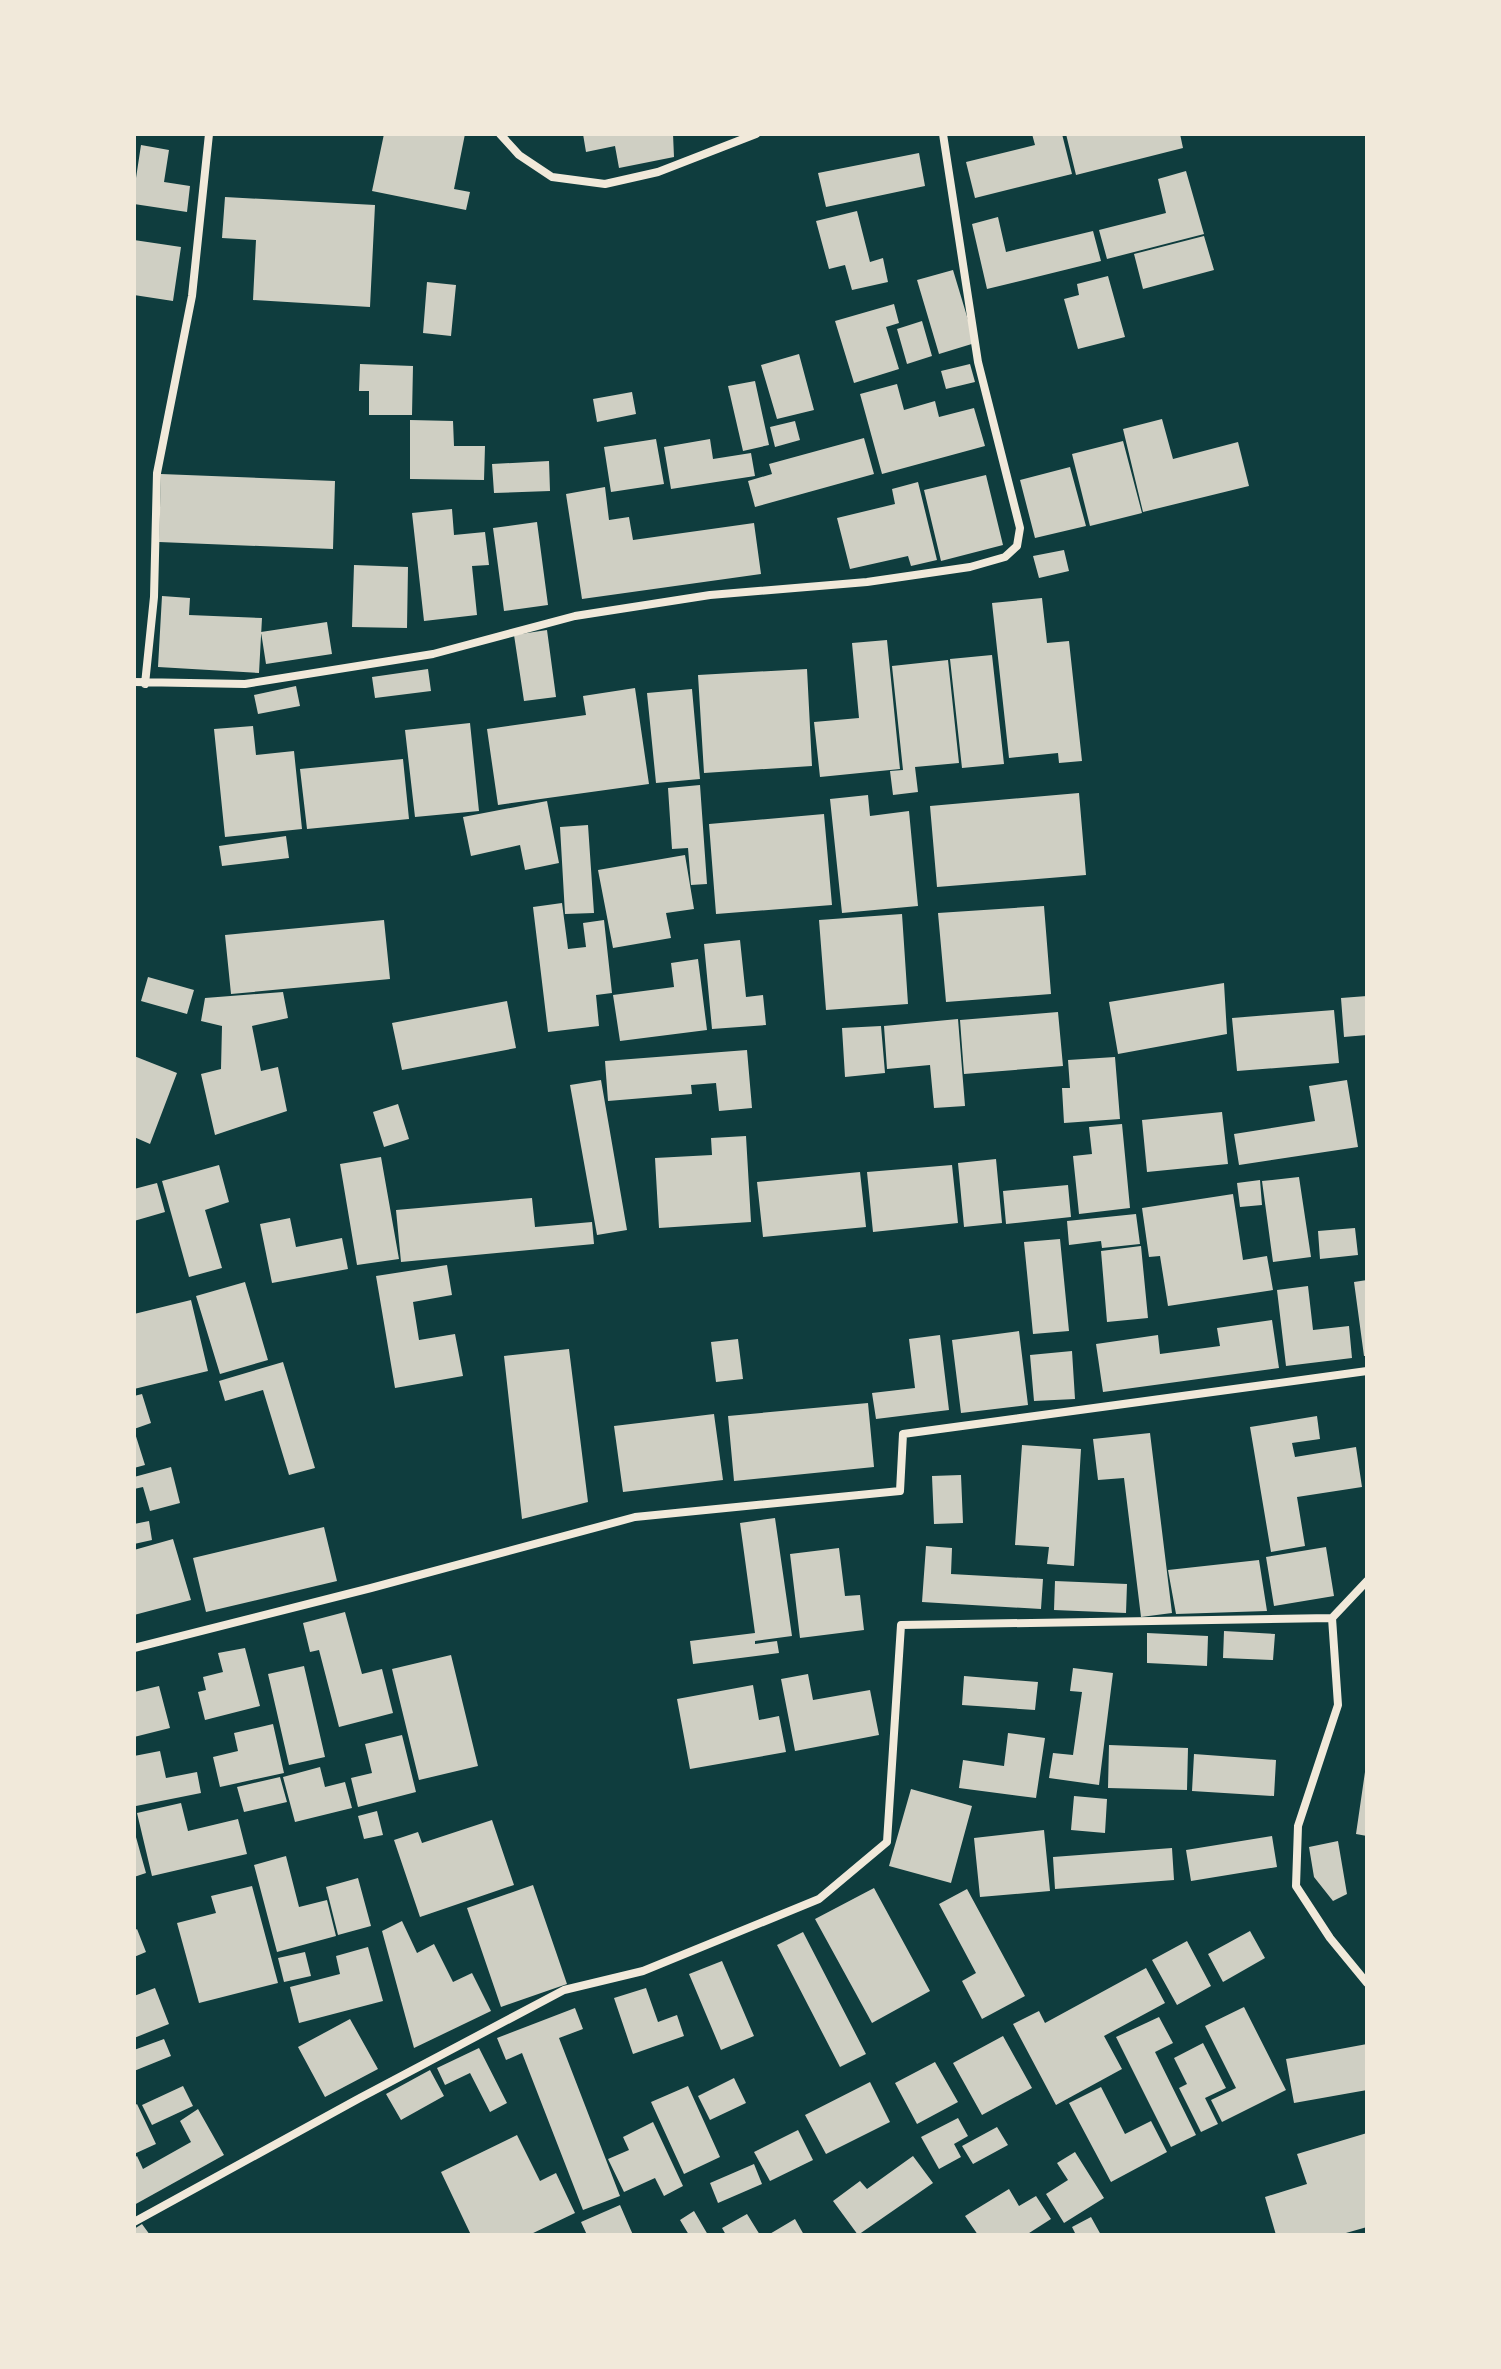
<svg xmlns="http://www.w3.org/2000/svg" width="1501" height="2369" font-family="Overpass,sans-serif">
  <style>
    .building { fill: #cfcfc3 }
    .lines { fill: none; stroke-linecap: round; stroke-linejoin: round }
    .minor { stroke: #f1e9da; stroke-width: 8 }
  </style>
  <rect width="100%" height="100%" fill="#0f3d3e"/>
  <!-- building -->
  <path class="building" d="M384 134H465L454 189 470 192 466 210 372 191Z
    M583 134H673L674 157 619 168 615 146 586 152Z
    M1032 134H1062L1072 174 975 198 966 162 1035 145Z
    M1066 134H1180L1183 148 1076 175Z
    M141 145 169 150 164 182 190 186 187 212 134 204V178H136Z
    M919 153 925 186 826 207 818 173Z
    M1186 171 1204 234 1107 259 1099 230 1166 213 1158 179Z
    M225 197 375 205 370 307 253 300 256 240 222 238Z
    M857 211 870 262 883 258 888 282 852 290 845 265 829 269 816 221Z
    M998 217 1006 252 1093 231 1101 261 987 289 972 224Z
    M1204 236 1214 270 1143 289 1134 254Z
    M134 240 181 247 173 301 134 295Z
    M953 270 975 343 939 354 917 280Z
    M1108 276 1125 337 1078 349 1064 299 1079 295 1077 284Z
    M427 282 456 285 451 336 423 333Z
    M894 304 899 323 886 327 899 369 854 383 835 321Z
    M922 321 932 356 907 364 897 329Z
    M799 354 814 410 777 419 761 365Z
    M360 364 413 366 412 415H369V391H359Z
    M970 364 975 382 946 389 941 371Z
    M755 381 769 445 743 451 728 386Z
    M897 384 904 410 935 401 939 417 974 408 985 446 882 474 860 394Z
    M632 392 636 414 597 422 593 399Z
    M1162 419 1173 459 1238 442 1249 486 1143 512 1123 429Z
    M410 420 453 421 454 446H485L484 480 410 479Z
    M795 421 800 440 775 447 770 427Z
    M864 438 874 474 755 507 748 481 772 474 769 464Z
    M656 439 664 484 611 492 604 447Z
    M710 439 713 459 751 453 755 476 671 489 664 447Z
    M1123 441 1142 513 1090 526 1072 454Z
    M549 461 550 491 494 493 492 464Z
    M1070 467 1086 526 1035 538 1020 480Z
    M161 474 335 481 333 549 159 542Z
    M986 475 1003 545 941 561 924 490Z
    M918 482 937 560 911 566 908 556 850 569 837 518 895 504 892 489Z
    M605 487 609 520 629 517 633 540 754 523 761 574 582 599 566 494Z
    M452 509 454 535 485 532 489 565 472 566 477 615 424 621 412 513Z
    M537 522 548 605 504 611 493 528Z
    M1064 550 1069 571 1039 578 1033 556Z
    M354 565 408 567 407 628 352 627Z
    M162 596 190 598 189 615 262 618 259 673 158 667Z
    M1042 598 1047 643 1069 641 1082 761 1059 763 1058 753 1009 758 992 603Z
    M327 622 332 654 266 664 261 632Z
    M547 630 556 697 524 701 514 635Z
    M887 640 900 769 820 777 814 722 859 718 852 643Z
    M992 655 1004 764 962 768 950 659Z
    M948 660 959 763 915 767 918 792 893 795 890 771 903 770 892 666Z
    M428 669 431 691 375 698 372 677Z
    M807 669 812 766 704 773 698 675Z
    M296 686 300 706 258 714 254 695Z
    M635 688 649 784 498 805 487 729 586 715 583 696Z
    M692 689 700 779 656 783 647 693Z
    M470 723 479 811 415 817 405 730Z
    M253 726 256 755 294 751 302 829 225 837 214 729Z
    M403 759 409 819 307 829 300 769Z
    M700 785 707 884 691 885 688 848 672 849 668 788Z
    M1079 793 1086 875 937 887 930 806Z
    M868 795 870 816 909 811 918 906 842 913 830 799Z
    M547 801 559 863 525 870 520 845 471 856 463 817Z
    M824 814 832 905 716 914 709 824Z
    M588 825 594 913 565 914 560 827Z
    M286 836 289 858 222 866 219 846Z
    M685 855 694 909 666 913 671 938 613 948 598 870Z
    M562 903 568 949 586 947 583 923 604 920 612 993 596 995 599 1026 548 1032 533 907Z
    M1044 906 1051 994 946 1002 938 913Z
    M902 914 908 1004 826 1010 819 920Z
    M384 920 390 979 231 994 225 935Z
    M740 940 746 997 763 995 766 1025 712 1029 704 944Z
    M698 959 707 1030 620 1041 613 995 674 987 671 963Z
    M148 977 194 990 187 1014 141 1001Z
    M1224 983 1227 1034 1118 1054 1109 1002Z
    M283 992 288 1018 252 1026 261 1071 278 1067 287 1111 215 1135 201 1074 221 1069 222 1026 201 1021 205 998Z
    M1367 996V1035L1344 1037 1341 998Z
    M507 1001 516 1048 402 1070 392 1023Z
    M1334 1010 1339 1063 1237 1071 1232 1018Z
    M1058 1012 1063 1066 964 1074 960 1020Z
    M958 1019 965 1106 934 1108 930 1065 887 1069 884 1026Z
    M881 1026 885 1073 845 1077 842 1028Z
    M747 1050 752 1108 719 1111 716 1083 691 1085 692 1094 608 1101 605 1061Z
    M134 1056 177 1073 150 1144 134 1137Z
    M1115 1057 1120 1119 1064 1123 1062 1088H1070L1068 1060Z
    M601 1080 627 1230 597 1235 570 1085Z
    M1347 1080 1358 1147 1239 1165 1234 1134 1315 1121 1309 1086Z
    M398 1104 409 1139 384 1147 373 1112Z
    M1222 1112 1228 1164 1147 1172 1142 1120Z
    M1122 1124 1130 1208 1079 1214 1073 1156 1092 1154 1089 1127Z
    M746 1136 751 1222 659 1228 655 1158 712 1155 711 1138Z
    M381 1157 399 1259 357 1265 340 1164Z
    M996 1159 1002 1223 964 1227 958 1163Z
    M219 1165 229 1202 205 1210 222 1268 189 1277 162 1181Z
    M952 1165 958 1223 873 1232 867 1172Z
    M860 1172 866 1227 763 1237 757 1182Z
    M1299 1177 1311 1257 1273 1262 1262 1181Z
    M1260 1180 1262 1205 1240 1207 1237 1183Z
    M157 1183 165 1212 134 1221V1189Z
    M1068 1185 1071 1217 1006 1224 1003 1191Z
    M1233 1194 1243 1260 1267 1256 1273 1290 1168 1306 1160 1256 1149 1257 1142 1208Z
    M532 1198 535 1227 592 1222 594 1244 401 1262 396 1210Z
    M1136 1214 1140 1244 1102 1248 1101 1241 1069 1245 1067 1221Z
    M290 1218 296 1247 342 1238 348 1269 272 1283 260 1224Z
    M1355 1228 1358 1255 1320 1259 1318 1231Z
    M1060 1239 1069 1331 1033 1334 1024 1242Z
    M1141 1246 1148 1318 1107 1322 1101 1251Z
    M447 1265 452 1295 413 1302 419 1340 455 1334 463 1376 395 1388 376 1276Z
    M1367 1280V1356H1364L1354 1282Z
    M245 1282 268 1360 220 1374 196 1296Z
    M1308 1286 1313 1330 1349 1326 1352 1358 1286 1366 1277 1290Z
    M191 1300 208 1371 134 1389V1314Z
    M1272 1320 1279 1368 1103 1392 1096 1344 1158 1335 1160 1354 1220 1346 1217 1328Z
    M1019 1331 1028 1405 961 1413 952 1340Z
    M940 1335 949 1410 876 1419 872 1393 915 1388 909 1339Z
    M738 1339 743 1379 716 1382 711 1342Z
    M569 1349 588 1502 522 1519 504 1356Z
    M1072 1351 1075 1399 1034 1401 1030 1355Z
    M283 1362 315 1468 289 1475 263 1390 225 1401 219 1381Z
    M142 1394 151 1423 134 1429V1396Z
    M868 1403 874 1467 734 1481 728 1416Z
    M714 1414 723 1480 623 1492 614 1426Z
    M1317 1416 1320 1439 1292 1443 1295 1457 1356 1447 1362 1487 1297 1497 1305 1546 1271 1552 1250 1427Z
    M134 1430 145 1465 134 1468Z
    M1150 1433 1172 1613 1141 1617 1124 1478 1098 1480 1093 1439Z
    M1022 1445 1081 1449 1074 1566 1047 1564 1049 1547 1015 1545Z
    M171 1467 180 1503 150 1511 143 1487 134 1489V1477Z
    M961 1475 963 1523 934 1524 932 1476Z
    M775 1518 792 1636 755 1641V1644L777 1641 779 1653 693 1664 690 1641 755 1633 740 1523Z
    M149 1521 152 1540 134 1544V1524Z
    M324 1527 337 1581 206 1612 193 1558Z
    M173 1539 191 1600 134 1615V1550Z
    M926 1546 952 1548 951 1574 1043 1579 1041 1609 922 1602Z
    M1326 1547 1334 1596 1274 1606 1266 1557Z
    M839 1548 845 1596 860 1595 864 1630 800 1638 790 1554Z
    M1259 1560 1267 1611 1176 1614 1168 1570Z
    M1055 1581 1127 1584 1126 1613 1054 1610Z
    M345 1612 362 1674 382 1669 393 1713 339 1727 319 1650 310 1652 303 1623Z
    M1224 1631 1275 1634 1273 1660 1223 1658Z
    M1147 1633 1208 1636 1207 1666 1147 1663Z
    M245 1648 260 1706 205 1720 198 1692 206 1690 203 1677 223 1672 218 1653Z
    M451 1655 478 1766 419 1780 392 1669Z
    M304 1666 325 1757 289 1765 268 1674Z
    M1073 1668 1113 1673 1099 1785 1049 1778 1053 1753 1073 1755 1082 1692 1070 1691Z
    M808 1674 813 1700 870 1690 879 1735 795 1751 781 1679Z
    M964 1676 1038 1682 1035 1710 962 1705Z
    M753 1685 759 1720 779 1716 786 1752 690 1769 677 1699Z
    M159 1686 170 1728 134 1737V1692Z
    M273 1724 284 1773 220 1787 213 1757 238 1751 234 1733Z
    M1008 1733 1045 1738 1036 1798 959 1788 963 1760 1004 1766Z
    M402 1735 416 1792 358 1807 351 1778 372 1773 365 1744Z
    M1109 1745 1188 1748 1187 1790 1108 1788Z
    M160 1751 166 1778 197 1772 201 1793 136 1806 134 1756Z
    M1194 1754 1276 1760 1274 1796 1192 1791Z
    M320 1767 325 1787 345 1782 352 1808 295 1822 283 1777Z
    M1365 1772H1367V1836L1356 1834Z
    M280 1777 287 1802 244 1812 237 1787Z
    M911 1789 972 1806 951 1883 889 1866Z
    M1074 1796 1107 1799 1105 1833 1071 1830Z
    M181 1803 188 1831 238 1819 247 1854 152 1876 137 1813Z
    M377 1811 383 1835 364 1839 358 1816Z
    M492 1820 514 1885 420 1917 394 1840 418 1832 422 1843Z
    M134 1830 146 1873 134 1877Z
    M1044 1830 1050 1891 980 1897 974 1838Z
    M1272 1836 1277 1867 1191 1881 1186 1850Z
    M1338 1841 1347 1894 1333 1901 1314 1877 1309 1847Z
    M1172 1848 1174 1880 1055 1889 1053 1857Z
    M286 1856 299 1907 327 1900 336 1936 277 1952 254 1865Z
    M358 1878 371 1926 338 1935 326 1887Z
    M533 1885 567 1984 501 2007 467 1908Z
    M252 1886 278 1983 199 2003 177 1923 216 1913 211 1896Z
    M874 1888 930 1991 872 2023 815 1919Z
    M967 1889 1025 1996 982 2019 962 1981 976 1973 939 1904Z
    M402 1921 417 1953 434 1944 453 1982 472 1973 491 2011 414 2048 382 1931Z
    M137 1929 146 1952 134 1957V1931Z
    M1250 1931 1265 1958 1223 1982 1208 1954Z
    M803 1932 866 2054 840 2067 777 1945Z
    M1187 1941 1211 1986 1177 2005 1152 1960Z
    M368 1947 383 2001 299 2023 290 1987 340 1974 336 1956Z
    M305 1952 311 1976 284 1982 278 1958Z
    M722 1961 754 2036 721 2050 689 1974Z
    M1146 1968 1165 2003 1104 2036 1122 2069 1056 2105 1013 2024 1039 2011 1045 2023Z
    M155 1988 169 2024 134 2038V1996Z
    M646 1988 658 2022 677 2015 684 2036 633 2054 614 1998Z
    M1244 2007 1286 2090 1222 2122 1211 2100 1236 2088 1205 2026Z
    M575 2008 583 2029 559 2038 620 2196 583 2210 522 2053 506 2060 497 2038Z
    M1159 2017 1173 2043 1155 2052 1196 2135 1171 2147 1116 2037Z
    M350 2019 378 2069 325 2097 298 2047Z
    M1003 2036 1032 2088 982 2115 953 2063Z
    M164 2039 171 2056 134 2071V2050Z
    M1203 2043 1226 2088 1205 2098 1218 2124 1201 2132 1179 2088 1187 2084 1174 2058Z
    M1367 2044V2090L1294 2103 1286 2059Z
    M479 2048 507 2103 490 2112 470 2073 445 2085 437 2068Z
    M935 2062 958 2102 917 2124 895 2083Z
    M430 2070 444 2096 401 2120 386 2094Z
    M734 2078 746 2103 710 2120 698 2096Z
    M870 2082 890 2122 826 2154 805 2115Z
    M183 2086 193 2106 152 2125 142 2105Z
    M688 2086 720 2157 684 2174 651 2102Z
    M1101 2087 1125 2134 1151 2121 1167 2152 1111 2182 1069 2103Z
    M137 2104 156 2144 134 2154V2106Z
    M198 2109 224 2155 134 2205V2158L137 2156 143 2169 191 2142 180 2121Z
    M958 2118 968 2136 954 2144 961 2157 939 2169 921 2137Z
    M653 2122 683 2186 664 2196 655 2178 624 2192 608 2159 629 2150 623 2137Z
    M997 2127 1008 2145 973 2164 962 2146Z
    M798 2130 813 2160 770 2181 754 2152Z
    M1367 2133V2227L1339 2235H1276L1265 2197 1307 2184 1297 2154Z
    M517 2135 540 2181 556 2173 575 2213 529 2235H471L441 2172Z
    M1075 2152 1104 2198 1064 2223 1046 2194 1068 2180 1057 2163Z
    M913 2156 933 2183 858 2235 833 2201 860 2181 867 2189Z
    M754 2164 762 2184 718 2203 710 2183Z
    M1009 2189 1019 2206 1036 2196 1051 2219 1026 2235H978L965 2216Z
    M620 2205 633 2235H587L581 2222Z
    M694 2211 708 2235H689L680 2220Z
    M747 2214 760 2235H726L722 2228Z
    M1091 2217 1101 2235H1076L1072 2227Z
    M795 2219 804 2235H768Z
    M142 2224 150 2235H134V2229Z"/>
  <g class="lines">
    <!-- minor -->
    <path class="minor" d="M500 134 519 155 552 177 605 184 658 172 756 134
      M134 682 245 684 433 654 575 616 710 595 867 582 970 567 1005 557 1017 546 1020 528 978 362 943 134
      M145 684 154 597 157 473 192 296 209 134
      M1332 1618 1338 1705 1298 1826 1296 1886 1330 1938 1367 1983
      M134 1648 371 1588 635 1517 900 1491 903 1434 1367 1371
      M134 2222 358 2099 564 1990 643 1971 819 1899 887 1842 901 1625 1332 1618 1367 1581"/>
  </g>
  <!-- border -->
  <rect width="1501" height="2369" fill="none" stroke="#f1e9da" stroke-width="272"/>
</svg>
